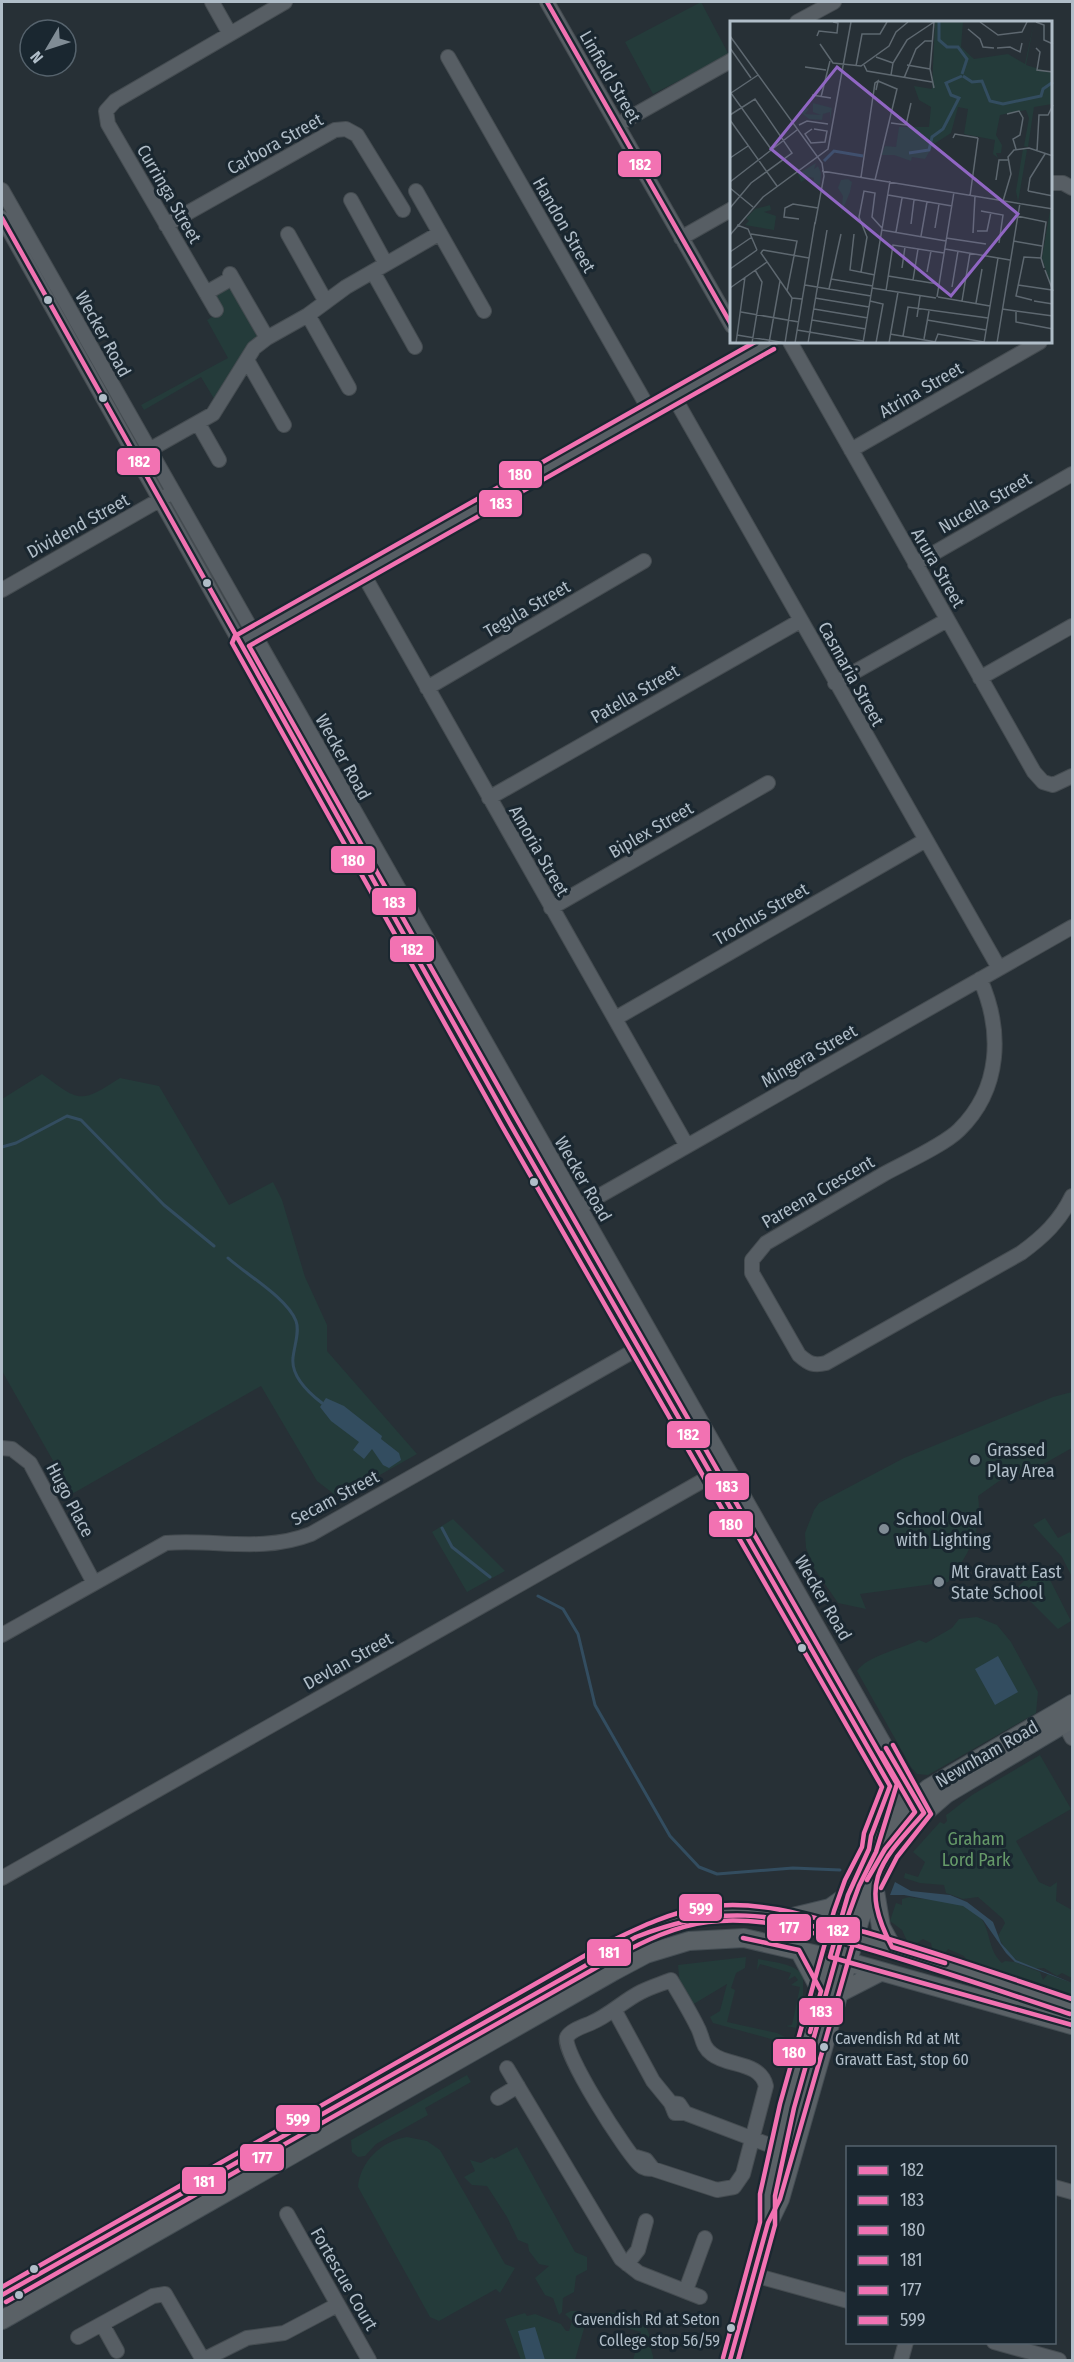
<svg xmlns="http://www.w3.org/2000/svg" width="1074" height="2362" font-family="'Fira Sans Condensed',sans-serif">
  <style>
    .green { fill: #243b3a }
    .water { fill: #334d60 }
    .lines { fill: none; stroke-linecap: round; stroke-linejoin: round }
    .stream { stroke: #334d60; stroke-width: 3 }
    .minor-casing { stroke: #454c51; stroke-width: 16 }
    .major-casing { stroke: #444d53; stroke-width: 20 }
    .minor { stroke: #575e64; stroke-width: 14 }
    .major { stroke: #5a6166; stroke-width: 18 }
    .bus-1-casing { stroke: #1a2730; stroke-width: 9 }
    .bus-2-casing { stroke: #1a2730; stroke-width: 9 }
    .bus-3-casing { stroke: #1a2730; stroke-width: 9 }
    .bus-4-casing { stroke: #1a2730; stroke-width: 9 }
    .bus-5-casing { stroke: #1a2730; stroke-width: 9 }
    .bus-6-casing { stroke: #1a2730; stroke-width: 9 }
    .bus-1 { stroke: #f272b2; stroke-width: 4.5 }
    .bus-2 { stroke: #f272b2; stroke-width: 4.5 }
    .bus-3 { stroke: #f272b2; stroke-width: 4.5 }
    .bus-4 { stroke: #f272b2; stroke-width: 4.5 }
    .bus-5 { stroke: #f272b2; stroke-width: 4.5 }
    .bus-6 { stroke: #f272b2; stroke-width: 4.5 }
    .bus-dot { fill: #b0bdc8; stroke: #1a2730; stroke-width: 2 }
    .poi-dot { fill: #808c95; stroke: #1a2730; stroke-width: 2 }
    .labels { text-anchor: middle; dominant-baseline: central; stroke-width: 6; stroke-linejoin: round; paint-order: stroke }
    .bus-label { font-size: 16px; fill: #b0bdc8; stroke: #1a2730; text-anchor: start }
    .street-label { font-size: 18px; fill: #b0bdc8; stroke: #1a2730 }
    .poi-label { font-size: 18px; fill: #b0bdc8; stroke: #1a2730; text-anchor: start }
    .park-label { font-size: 18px; fill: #669a69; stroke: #1a2730 }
    .inset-river { fill: none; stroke: #334d60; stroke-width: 3 }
    .inset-road { fill: none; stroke: #5e6870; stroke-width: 1.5 }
    .view { fill: #9066c3; fill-opacity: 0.15; stroke: #9066c3; stroke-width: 3 }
    .inset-edge { fill: none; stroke: #b0bdc8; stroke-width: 3 }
    .line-badge { stroke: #1a2730; stroke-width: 2 }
    .badge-label { font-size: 16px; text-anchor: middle; font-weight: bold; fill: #fff }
  </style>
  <rect width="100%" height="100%" fill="#273036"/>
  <!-- green -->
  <path class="green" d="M701 2 729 55 653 94 625 42Z
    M232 289 258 335 250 343 216 402 201 377 144 410 141 405 228 358 207 320 222 311 215 296 223 290Z
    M42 1074C80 1102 80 1104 120 1078L159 1086 229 1205 273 1182 282 1200 305 1277 327 1325V1351L417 1454 339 1498 317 1481 261 1386 72 1494 2 1371V1099Z
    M1072 1392V1448L1022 1476 1020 1473 999 1481 978 1496C983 1531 968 1555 948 1582L860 1594 866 1609 838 1603 814 1568 806 1548 805 1533 814 1510 819 1503 904 1458 1053 1397Z
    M1045 1518 1058 1538 1070 1532 1072 1536V1577L1062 1557 1033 1525Z
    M453 1519 505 1571 467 1592 432 1532Z
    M1037 1568 1050 1580 1071 1621 1058 1629 1017 1588Z
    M977 1617 997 1625 1011 1642 1038 1692 1036 1713 928 1775 917 1774 911 1767 857 1671C867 1656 901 1649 919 1640L926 1643 952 1628 959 1619Z
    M1040 1755 1071 1809 1016 1841 1039 1882 1050 1887 1057 1882 1056 1901 1072 1910V1978L1062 1973 1057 1976 1044 1968C1024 1971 1006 1954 998 1936L1005 1923 1003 1919 978 1897 963 1899 946 1893 944 1885 920 1883 904 1878 905 1873 918 1877 925 1862 913 1852 940 1822 944 1824 947 1821 946 1815 949 1813 972 1795Z
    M909 1897C930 1901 972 1898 983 1921 991 1936 989 1951 1002 1963L1005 1961 1015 1962 1040 1972 1043 1980 1048 1974 1072 1983V2004L969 1964 964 1956 948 1949 945 1953 933 1952 931 1943 923 1939 917 1943 907 1941 902 1930 890 1921 896 1903 902 1905V1899Z
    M746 1957 745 1968 736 1973 731 1988 735 1990 727 2022 777 2033 793 2041 789 2044 713 2023 710 2017 720 2011 727 1984 692 2005 680 1986 678 1965Z
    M758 1959C772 1962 793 1963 803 1975V1995L796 2028 786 2026 792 2025 800 1987 791 1985 798 1980 795 1976 788 1980 791 1973 760 1964 757 1970Z
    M467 2075 471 2082 425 2108 428 2115 376 2144 365 2156 358 2157 352 2152 351 2140Z
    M407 2137 427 2141 440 2150 505 2264 515 2268 500 2293 496 2289 439 2321 430 2317 358 2187C360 2162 381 2141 407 2137Z
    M517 2147 575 2252 587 2257V2270L576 2276 574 2292 563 2298 562 2312 559 2315 553 2298 545 2295 535 2278 549 2266 539 2264 529 2251 528 2244 518 2240 507 2217 487 2186 472 2185 464 2177 475 2171 470 2160 481 2163 492 2157 494 2159Z
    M571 2311H579L588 2321 585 2325 575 2360H521L505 2319 525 2313 527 2316 535 2314 561 2324 566 2331H569L572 2321 565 2314Z
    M609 2312C635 2317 649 2317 651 2347 651 2353 654 2355 653 2360H633L641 2332 606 2322Z"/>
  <!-- water -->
  <path class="water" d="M326 1398 344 1406 382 1436 381 1439 399 1453 401 1460 389 1468 383 1465 372 1449 364 1459 353 1450 359 1442 331 1421 320 1407Z
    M998 1656 1018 1692 995 1705 975 1669Z
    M895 1882 911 1891 950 1895 967 1902 993 1922 1001 1943 1016 1960 1072 1983 1015 1962 1006 1953 983 1920 963 1906 904 1895H890Z
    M535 2327 545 2360H526L518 2331Z"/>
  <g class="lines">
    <!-- stream -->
    <path class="stream" d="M2 1147 16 1143 67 1116 81 1120 164 1205 214 1246
      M228 1258C247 1275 287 1298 296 1321 300 1332 294 1346 293 1358 291 1376 309 1393 322 1403
      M442 1528 452 1547 490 1577
      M538 1596 563 1609 578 1634 595 1705 670 1836 699 1867 717 1874 793 1868 840 1870"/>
    <!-- minor casing -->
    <g class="minor-casing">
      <path id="minor" d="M212 2 230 34
        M547 2 732 326
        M797 22 834 2
        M448 57 650 411
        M617 125 732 60
        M1052 183H1063L1072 188
        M2 190 919 1805
        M416 191 484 311
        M351 200 386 264
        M2 218 509 1122 877 1766 910 1814
        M166 225 335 130 346 129 357 135 403 210
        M288 234 326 302
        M681 238 732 209
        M373 272 415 347
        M230 274 267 338
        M206 293 227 281
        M216 310 108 124 106 111 115 101 285 2
        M308 315 349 388
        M790 342 1034 772 1043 782 1053 785 1072 776
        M247 360 284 425
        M674 397 999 968
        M198 423 219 460
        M851 450 1040 342
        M142 454 213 414 254 348 267 338 308 315 346 287 440 233
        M915 564 1072 474
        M362 572 687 1146
        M2 590 168 495
        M247 638 770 342
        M980 678 1072 626
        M835 683 947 620
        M427 688 644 561
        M489 798 800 621
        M551 908 768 783
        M980 979C1003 1031 1001 1089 959 1130 944 1145 904 1163 884 1174 845 1197 805 1220 766 1243L752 1260V1273L799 1355C809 1364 814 1366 826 1363L1021 1253C1043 1237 1060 1221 1072 1196
        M616 1018 924 841
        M571 1212 1072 927
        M2 1448 12 1449 30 1463 94 1583
        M2 1635 166 1543C216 1539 262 1553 311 1534L646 1344
        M1064 1723 1072 1738
        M2 1878 711 1476
        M615 2011 653 2081 671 2103
        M507 2068 621 2259 639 2273 700 2297
        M498 2098 518 2086
        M685 2113 679 2104 671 2103 675 2113H685L785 2151
        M636 2157 646 2160 653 2169C648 2169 644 2169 640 2165 627 2154 560 2049 567 2037 571 2030 584 2026 591 2023 610 2015 623 2001 641 1992 651 1987 661 1984 671 1980 680 1995 689 2010 697 2026 703 2036 701 2046 712 2054 728 2067 760 2061 766 2086L743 2174 734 2187 717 2190 653 2169
        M1054 2187 1072 2192
        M287 2214 369 2360
        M627 2264 638 2250 646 2221
        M754 2275 848 2301
        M686 2290 705 2238
        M102 2324 117 2351
        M78 2337 153 2296 165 2294 203 2360 247 2338 284 2333 337 2305
        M994 2342 1059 2360
        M901 2360 906 2342"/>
    </g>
    <!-- major casing -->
    <g class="major-casing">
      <path id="major" d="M871 1838 890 1786
        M874 1885 881 1927 892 1947
        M793 1917 830 1908 848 1895
        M799 1950 821 1991
        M839 1993 880 1972
        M769 2222 780 2199 860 1919 874 1885 891 1853 924 1813 946 1794 1072 1719
        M2 2295 611 1950C646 1932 681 1915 722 1913 767 1910 809 1924 851 1936 926 1957 999 1983 1072 2007
        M2 2320 614 1971 646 1954 689 1941 744 1938 848 1962 1072 2025
        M730 2360 768 2223 767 2195 787 2106 841 1914 863 1860 887 1825 929 1788 1072 1704"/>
    </g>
    <!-- minor -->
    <use href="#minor" class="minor"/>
    <!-- major -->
    <use href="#major" class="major"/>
    <!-- bus-1 casing -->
    <g class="bus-1-casing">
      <path id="bus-1" d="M547 2 732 326
        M2 218 509 1122 890 1786 871 1836 869 1849 848 1895 830 1957 1072 2025
        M886 1748 924 1813C880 1862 858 1882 892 1947L945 1963"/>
    </g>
    <!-- bus-2 casing -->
    <g class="bus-2-casing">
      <path id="bus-2" d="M881 1888 897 1857 931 1814 893 1745
        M738 2360 775 2225V2196L794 2108 848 1916 859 1886 876 1852 897 1784 516 1118 249 646 774 349"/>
    </g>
    <!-- bus-3 casing -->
    <g class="bus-3-casing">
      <path id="bus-3" d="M867 1880 885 1849 915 1812 881 1753
        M723 2358 760 2222V2194L780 2104 834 1911 845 1880 862 1847 864 1833 882 1787 502 1126 232 643 235 636 755 342"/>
    </g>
    <!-- bus-4 casing -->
    <g class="bus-4-casing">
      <path id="bus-4" d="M743 1938 799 1950 821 1991 810 2032
        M2 2295 636 1937C721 1903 770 1914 855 1937L780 2199 768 2223 730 2360"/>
    </g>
    <!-- bus-5 casing -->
    <g class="bus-5-casing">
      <path id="bus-5" d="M6 2302 615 1957C644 1941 675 1926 708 1922 761 1915 811 1932 861 1947 931 1967 1000 1991 1070 2014"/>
    </g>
    <!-- bus-6 casing -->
    <g class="bus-6-casing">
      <path id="bus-6" d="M2 2287 607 1943C638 1928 670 1912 705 1907 760 1899 813 1917 865 1932 935 1952 1004 1976 1072 1999"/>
    </g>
    <!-- bus-1 -->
    <use href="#bus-1" class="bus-1"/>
    <!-- bus-2 -->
    <use href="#bus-2" class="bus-2"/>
    <!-- bus-3 -->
    <use href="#bus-3" class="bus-3"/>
    <!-- bus-4 -->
    <use href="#bus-4" class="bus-4"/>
    <!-- bus-5 -->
    <use href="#bus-5" class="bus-5"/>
    <!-- bus-6 -->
    <use href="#bus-6" class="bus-6"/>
  </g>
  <!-- markers -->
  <g class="bus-dot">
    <circle cx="48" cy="300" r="5"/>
    <circle cx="103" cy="398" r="5"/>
    <circle cx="207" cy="583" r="5"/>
    <circle cx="534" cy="1182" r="5"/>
    <circle cx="802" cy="1648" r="5"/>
    <circle cx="824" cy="2047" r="5"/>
    <circle cx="34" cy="2269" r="5"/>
    <circle cx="19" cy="2295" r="5"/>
    <circle cx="731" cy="2328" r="5"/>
  </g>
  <g class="poi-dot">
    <circle cx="975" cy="1460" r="6"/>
    <circle cx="884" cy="1529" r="6"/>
    <circle cx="939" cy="1582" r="6"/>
  </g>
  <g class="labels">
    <!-- bus labels -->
    <g class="bus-label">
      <text x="835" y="2038">Cavendish Rd at Mt<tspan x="835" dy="21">Gravatt East, stop 60</tspan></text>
      <text x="720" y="2319" text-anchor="end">Cavendish Rd at Seton<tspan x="720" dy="21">College stop 56/59</tspan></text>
    </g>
    <!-- street labels -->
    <g class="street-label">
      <text transform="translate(610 77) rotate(60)">Linfield Street</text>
      <text transform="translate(275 144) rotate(-29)">Carbora Street</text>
      <text transform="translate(169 194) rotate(60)">Curringa Street</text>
      <text transform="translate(564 225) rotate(60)">Handon Street</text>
      <text transform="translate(103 334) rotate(61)">Wecker Road</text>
      <text transform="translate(921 390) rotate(-30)">Atrina Street</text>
      <text transform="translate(985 503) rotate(-30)">Nucella Street</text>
      <text transform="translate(78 526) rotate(-29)">Dividend Street</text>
      <text transform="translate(938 568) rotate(60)">Arura Street</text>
      <text transform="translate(527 609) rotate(-30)">Tegula Street</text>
      <text transform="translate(851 674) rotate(61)">Casmaria Street</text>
      <text transform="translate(635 694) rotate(-30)">Patella Street</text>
      <text transform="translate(343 757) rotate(61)">Wecker Road</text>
      <text transform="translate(651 830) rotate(-30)">Biplex Street</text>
      <text transform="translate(539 851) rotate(60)">Amoria Street</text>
      <text transform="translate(761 914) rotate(-30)">Trochus Street</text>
      <text transform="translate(809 1056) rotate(-30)">Mingera Street</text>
      <text transform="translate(583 1179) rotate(60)">Wecker Road</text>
      <text transform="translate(818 1192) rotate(-30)">Pareena Crescent</text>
      <text transform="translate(335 1498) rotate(-28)">Secam Street</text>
      <text transform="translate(70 1500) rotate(62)">Hugo Place</text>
      <text transform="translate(823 1598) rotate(60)">Wecker Road</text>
      <text transform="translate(348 1661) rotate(-29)">Devlan Street</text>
      <text transform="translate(987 1754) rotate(-30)">Newnham Road</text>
      <text transform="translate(344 2279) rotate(60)">Fortescue Court</text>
    </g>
    <!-- poi labels -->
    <g class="poi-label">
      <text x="987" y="1450">Grassed<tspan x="987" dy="21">Play Area</tspan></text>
      <text x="896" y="1519">School Oval<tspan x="896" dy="21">with Lighting</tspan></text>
      <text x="951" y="1572">Mt Gravatt East<tspan x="951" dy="21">State School</tspan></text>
    </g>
    <!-- park labels -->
    <g class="park-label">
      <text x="976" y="1839">Graham<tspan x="976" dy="21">Lord Park</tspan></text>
    </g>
  </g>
  <!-- overview -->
  <g transform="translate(730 21)">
    <rect width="322" height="322" fill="#273036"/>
    <path d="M205 1H233L231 26 244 38 278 33 295 43 304 1 296 44 322 52V83L304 86 298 126 294 125 299 97 296 89 270 94 266 114 272 124 271 132H266L268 137 263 133 265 119 234 113 238 88 228 86 221 112 204 123 195 138 182 136 181 140 164 134H151L155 125 166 126 169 106H199L201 86 189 79 184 65 202 68ZM83 82 102 87 100 100V91L93 93 92 99 79 98 69 90 73 85 79 88 75 93 91 94 83 91ZM293 128 297 129 288 181 286 170ZM86 142 84 148 88 145 91 152 90 164 83 162 84 157 80 156 71 161 68 153ZM118 158 122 161 120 171 111 193 113 175 108 167 111 159ZM40 184 41 189 34 191 46 195 44 209 15 204 19 200 16 197 25 188ZM320 190 323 191 322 268 312 237Z" fill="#243b3a"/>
    <path class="inset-river" d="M209 1V19L217 26H228L237 38 232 53M233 55 242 61 252 60 260 80 273 83 311 75 313 68 323 61M179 132 199 129 202 116 213 108 229 77 221 74 216 62 232 55M94 140 104 130 133 135"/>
    <path class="inset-road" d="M250 1 268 14 292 11 297 1M306 1 314 4V19L323 23M238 8 250 18 253 26 264 27M0 15 92 142 94 155 85 203M87 15 89 10 107 12 108 2 103 1M90 23 103 42 131 45 159 25 166 11 178 1M0 27 21 57M267 27 280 26 290 31 292 22M306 27 310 31 307 49 323 51M146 36 163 42M134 44 137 50 202 61M177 44 200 48M126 45 132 13H150L157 1M75 46 96 49M161 54 163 42 177 19 204 1M174 57 186 28 195 20H202M204 67 200 48 204 1M1 72 41 128M1 72 28 54M82 74 101 77M91 76 100 40M277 93 289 90 293 97 290 114 283 118 286 128M0 94 25 78 62 132 21 162 0 187M0 99 47 165M161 102 176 104 181 82M69 104 77 100 98 103M82 108 75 113 81 122 95 121 97 110 84 108M223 117 225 113 248 117M307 130 309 94H318L323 84M0 137 18 125M92 150 323 188M131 156 145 62 148 60 146 69M145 159 167 68 148 60M266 159 269 139H278M0 161 67 109M0 167 23 186M298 170 300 157 315 133M298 170 323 175M158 174 222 185M240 175 248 117M273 180 281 153 278 136 284 129 299 127 323 135M251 190 273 194 269 222M287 195 316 201 311 237 314 247M69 198 54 196 55 187 63 183 88 187M181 203 184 179M7 204 18 208 27 229M205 207 209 183M152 209 216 220M247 210H257L261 191M166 211 172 177M243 212 245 175M21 213 67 220 57 270M124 213 120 249 145 254M0 214 33 176 98 128 121 1M191 215 197 181M216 217 256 223M283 220 312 225M215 228 280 239M33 229 31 232 62 277 72 278M33 229 79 237M0 231 22 216M172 247 175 226M0 248 27 229M315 249 323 270M131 251 137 216 129 196 134 170 145 172 142 196 152 207M197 251 201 230M158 255 208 263M101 258 143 265M183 259 188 228M75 264 141 275M288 264 322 269M222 266 228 230M0 267 37 241M142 267 206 277M99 268 111 213M156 270 163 224 214 232M207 276 224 171M208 276 260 285M85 277 139 286M302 279 286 275 294 236 311 237M140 280 153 283 146 322M232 280 240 232M304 280 323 283M246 282 252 248M84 288 138 297M272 288 323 295M286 290V301L323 308M11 291 69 301M187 296 190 275M82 299 136 308M197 299 256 309M67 309 133 320M160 313 206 321M7 314 56 322M173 315 178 286 258 297M194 318 199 290M205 321 208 313 254 321M6 322 15 256M22 322 32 261 25 249M39 322 50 260M55 322 62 277M65 322 85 201M78 322 97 209M133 322 160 160M159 322 168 271M254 322 268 237M267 322 290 182"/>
    <path class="view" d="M107 46 288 193 221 275 41 128Z"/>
    <rect width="322" height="322" class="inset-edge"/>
  </g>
  <g class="line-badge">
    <rect x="617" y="150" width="45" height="28" rx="6" fill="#f272b2"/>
    <rect x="116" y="447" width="45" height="29" rx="6" fill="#f272b2"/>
    <rect x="498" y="460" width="45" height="29" rx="6" fill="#f272b2"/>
    <rect x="478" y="489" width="45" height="29" rx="6" fill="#f272b2"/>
    <rect x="330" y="845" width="46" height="29" rx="6" fill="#f272b2"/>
    <rect x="371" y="887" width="46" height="29" rx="6" fill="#f272b2"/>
    <rect x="389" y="935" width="46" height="28" rx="6" fill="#f272b2"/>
    <rect x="666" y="1420" width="45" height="29" rx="6" fill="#f272b2"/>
    <rect x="704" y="1472" width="46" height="29" rx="6" fill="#f272b2"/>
    <rect x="708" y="1510" width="46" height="28" rx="6" fill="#f272b2"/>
    <rect x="678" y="1893" width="45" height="29" rx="6" fill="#f272b2"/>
    <rect x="766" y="1913" width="46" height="29" rx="6" fill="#f272b2"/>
    <rect x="815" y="1916" width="46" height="28" rx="6" fill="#f272b2"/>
    <rect x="586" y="1938" width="46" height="29" rx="6" fill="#f272b2"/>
    <rect x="798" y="1997" width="46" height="29" rx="6" fill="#f272b2"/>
    <rect x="772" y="2038" width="45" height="29" rx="6" fill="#f272b2"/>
    <rect x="275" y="2104" width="46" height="29" rx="6" fill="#f272b2"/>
    <rect x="239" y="2143" width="46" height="29" rx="6" fill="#f272b2"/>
    <rect x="181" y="2166" width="46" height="29" rx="6" fill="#f272b2"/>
  </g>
  <g class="badge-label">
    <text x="640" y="170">182</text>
    <text x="139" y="467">182</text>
    <text x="520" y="480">180</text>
    <text x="501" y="509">183</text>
    <text x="353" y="866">180</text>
    <text x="394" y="908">183</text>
    <text x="412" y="955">182</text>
    <text x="688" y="1440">182</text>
    <text x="727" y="1492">183</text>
    <text x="731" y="1530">180</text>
    <text x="701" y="1914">599</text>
    <text x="789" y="1933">177</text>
    <text x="838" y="1936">182</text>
    <text x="609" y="1958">181</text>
    <text x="821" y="2017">183</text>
    <text x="794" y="2058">180</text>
    <text x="298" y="2125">599</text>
    <text x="262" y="2163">177</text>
    <text x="204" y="2187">181</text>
  </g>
  <!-- border -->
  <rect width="1074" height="2362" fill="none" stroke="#b0bdc8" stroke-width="6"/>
  <!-- legend -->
  <rect x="846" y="2146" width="210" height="198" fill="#1a2730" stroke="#56636d" stroke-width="1.5"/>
  <rect x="858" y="2166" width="30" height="9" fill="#f272b2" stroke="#56636d" stroke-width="1.5"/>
  <text x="900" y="2176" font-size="18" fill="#b0bdc8">182</text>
  <rect x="858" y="2196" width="30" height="9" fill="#f272b2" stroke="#56636d" stroke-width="1.5"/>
  <text x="900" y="2206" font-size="18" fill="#b0bdc8">183</text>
  <rect x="858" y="2226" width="30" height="9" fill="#f272b2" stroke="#56636d" stroke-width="1.5"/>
  <text x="900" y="2236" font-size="18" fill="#b0bdc8">180</text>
  <rect x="858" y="2256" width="30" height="9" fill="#f272b2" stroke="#56636d" stroke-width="1.5"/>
  <text x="900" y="2266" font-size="18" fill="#b0bdc8">181</text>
  <rect x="858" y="2286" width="30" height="9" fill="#f272b2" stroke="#56636d" stroke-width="1.5"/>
  <text x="900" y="2296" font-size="18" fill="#b0bdc8">177</text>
  <rect x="858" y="2316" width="30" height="9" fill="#f272b2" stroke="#56636d" stroke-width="1.5"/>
  <text x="900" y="2326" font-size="18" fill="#b0bdc8">599</text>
  <!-- north arrow -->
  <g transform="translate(48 48) rotate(231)"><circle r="28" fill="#1a2730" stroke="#56636d" stroke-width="1.5"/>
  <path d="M0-4.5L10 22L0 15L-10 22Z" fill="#808c95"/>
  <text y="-9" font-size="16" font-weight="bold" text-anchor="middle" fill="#b0bdc8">N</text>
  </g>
</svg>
